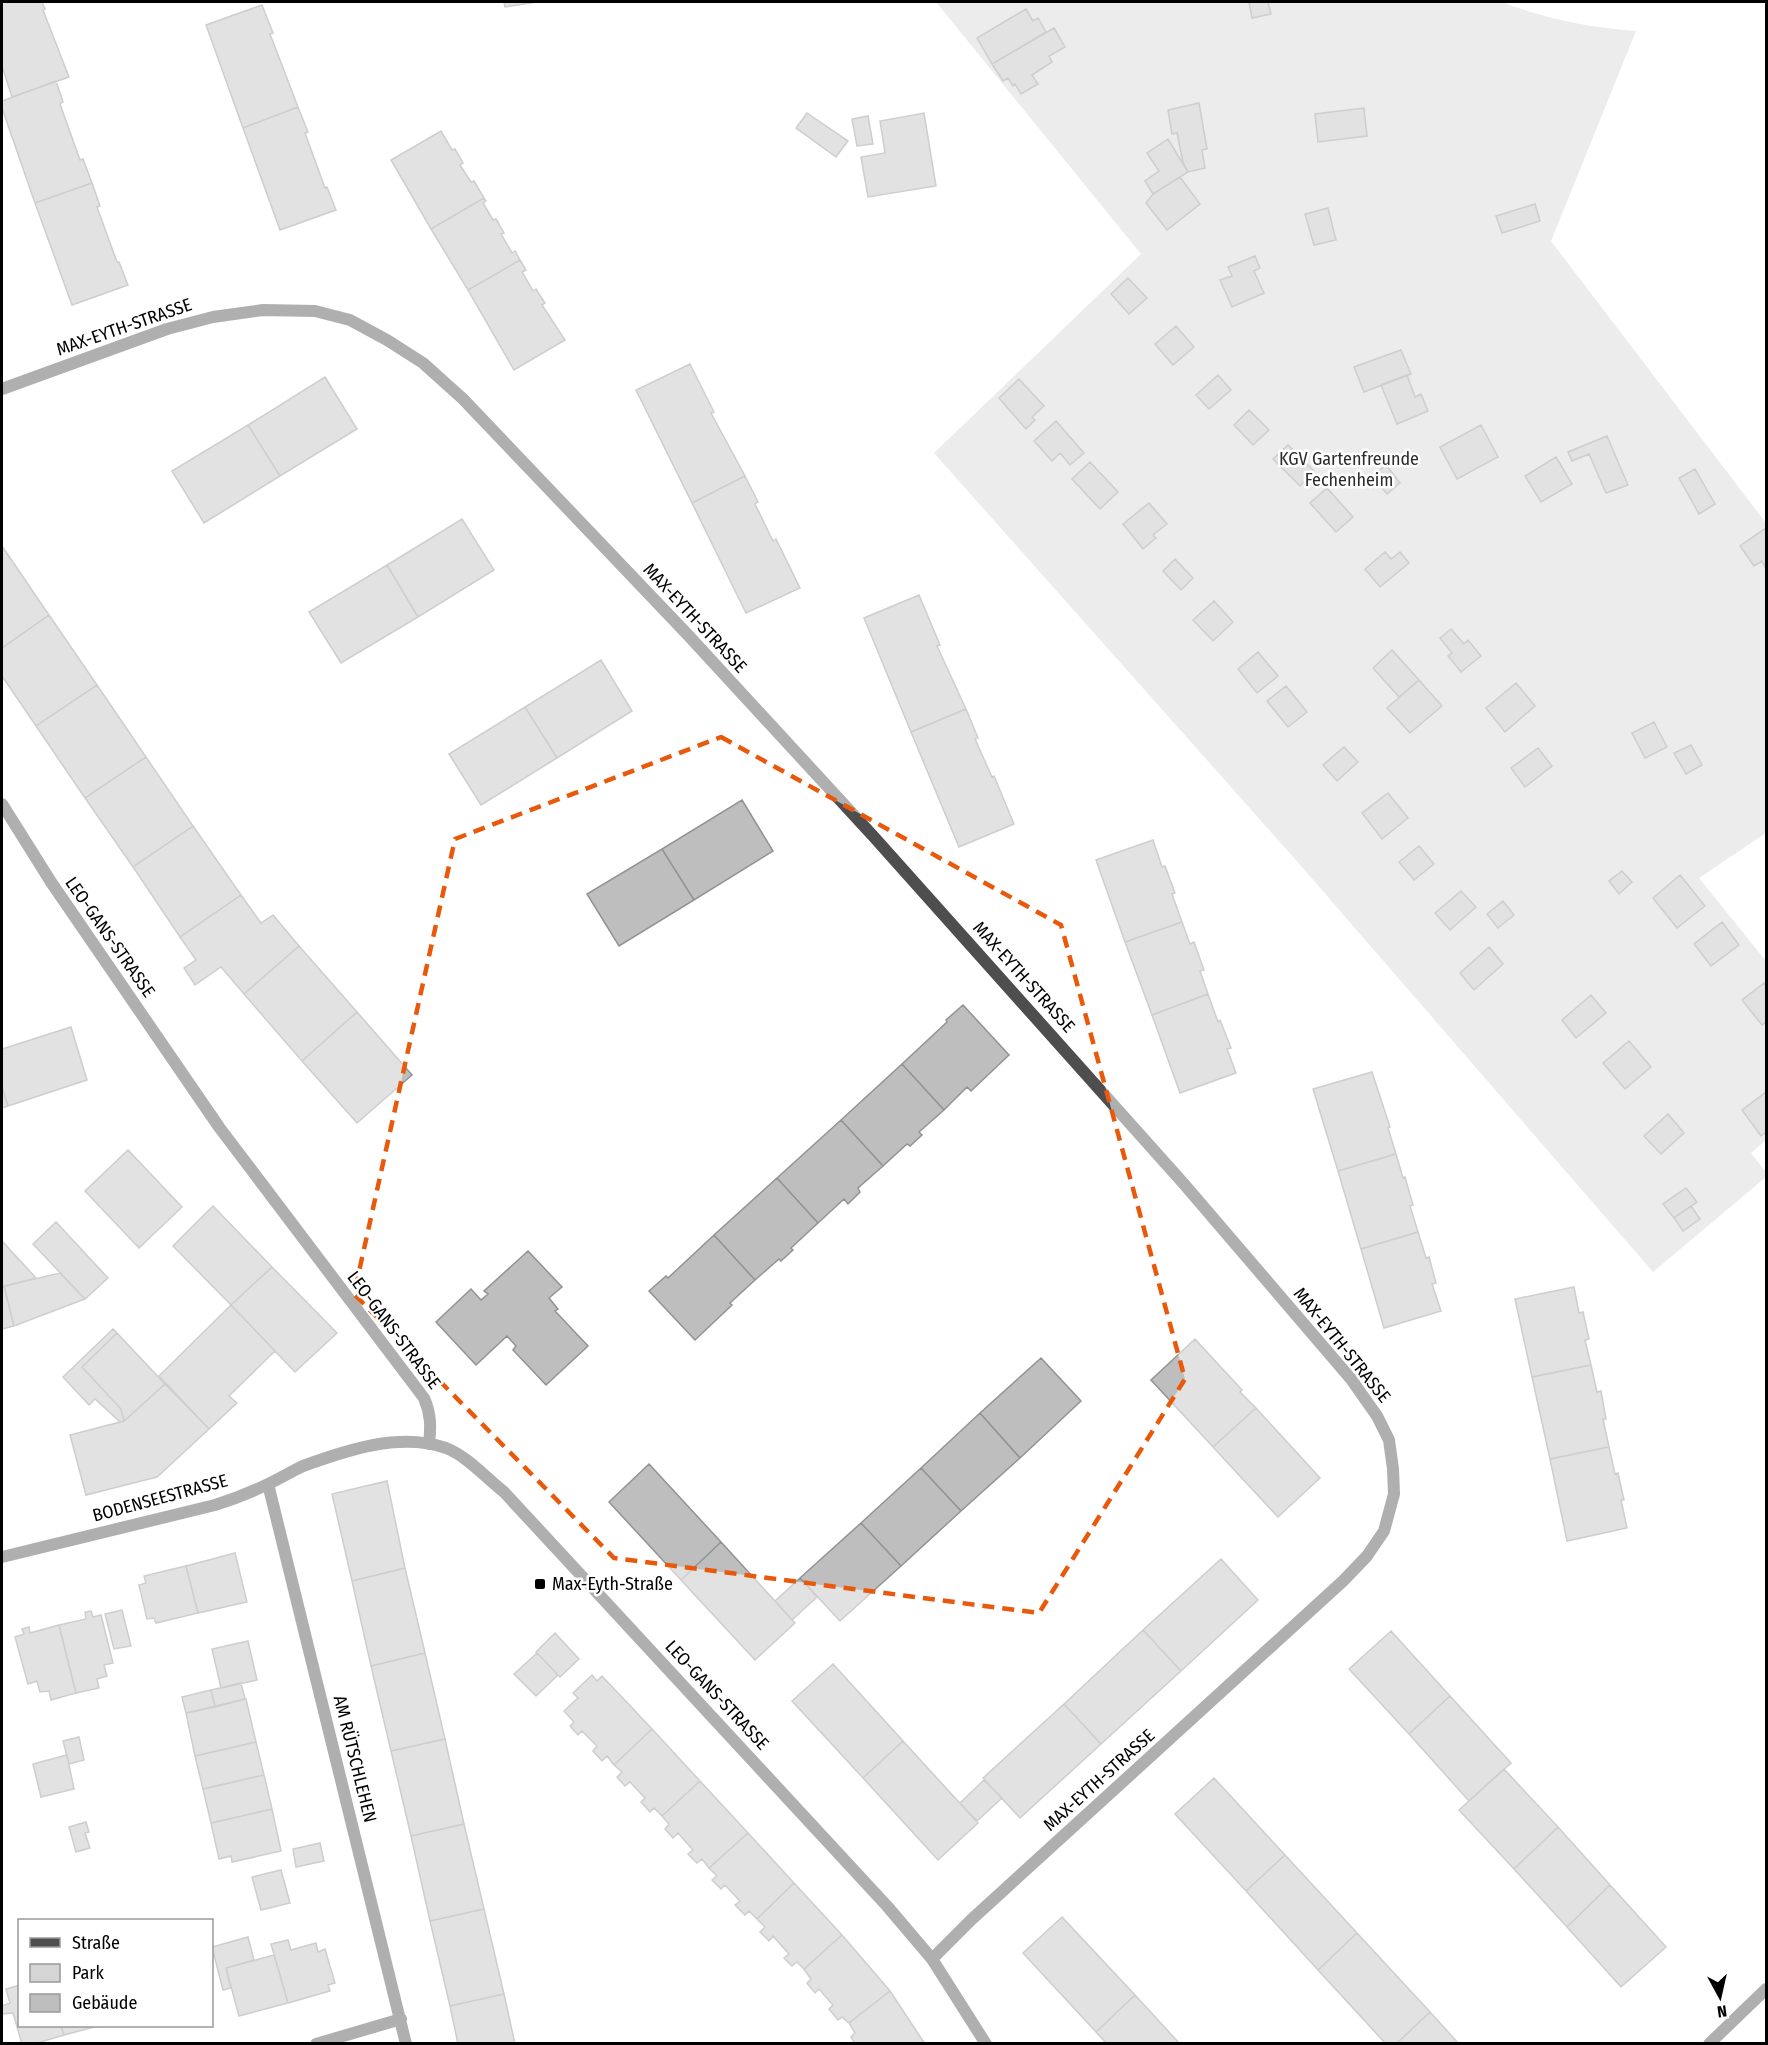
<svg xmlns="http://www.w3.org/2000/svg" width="1768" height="2045" font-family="'Fira Sans Condensed',sans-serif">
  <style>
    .green { fill: #d5d5d5 }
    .building { fill: #bebebe; stroke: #929292; stroke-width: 1.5 }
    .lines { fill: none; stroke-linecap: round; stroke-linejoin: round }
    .street { stroke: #4e4e4e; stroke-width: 12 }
    .marked { fill: none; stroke: #e8590c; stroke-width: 4.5; stroke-dasharray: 12 8; stroke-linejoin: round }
    .poi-dot { fill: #000; stroke: #fff; stroke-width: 2 }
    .labels { text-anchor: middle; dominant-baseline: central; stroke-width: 5; stroke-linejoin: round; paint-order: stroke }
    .street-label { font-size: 18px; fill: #000; stroke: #fff }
    .park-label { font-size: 18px; fill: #2c2c2c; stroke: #fff }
    .poi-label { font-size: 18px; fill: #000; stroke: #fff; text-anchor: start }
  </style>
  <rect width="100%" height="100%" fill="#fff"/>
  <!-- green -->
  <path class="green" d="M936 2H1503L1504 3C1551 20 1586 27 1636 31L1551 241 1766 523V833L1699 878 1766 961V1140L1751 1153 1766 1172V1177L1653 1272 1295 859 934 453 1141 254Z"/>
  <!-- building -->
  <path class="building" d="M2 2H42L45 9 43 10 69 77 12 97 2 66Z
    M504 2H537L505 7Z
    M1249 2H1268L1271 14 1252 18Z
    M262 5 273 33 270 34 298 107 243 128 206 25Z
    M1026 9 1033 21 1038 18 1046 32 992 64 977 38Z
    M1054 28 1065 47 1049 56 1052 62 1032 75 1038 84 1021 94 1015 84 1013 86 1008 78 1003 81 992 64Z
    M56 81 63 102 60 104 80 160 83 159 92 183 35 203 2 108V101Z
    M1199 103 1207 149 1202 150 1205 168 1188 172 1183 162 1177 133 1172 134 1168 110Z
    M298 107 308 132 305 133 325 188 327 187 336 210 280 230 243 128Z
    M1364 108 1367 136 1318 142 1315 114Z
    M807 113 848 141 836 157 796 128Z
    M924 113 936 186 868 197 861 157 885 153 880 121Z
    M868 116 873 144 857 146 852 119Z
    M441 131 452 150 455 149 463 163 460 165 471 182 474 181 484 198 431 229 391 160Z
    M1168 139 1188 172 1153 194 1145 181 1159 171 1147 153Z
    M1180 177 1200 204 1167 230 1146 203 1153 194Z
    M92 183 100 206 97 207 117 262H119L128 285 72 305 35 203Z
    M484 198 486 201 483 203 493 220 496 219 504 233 501 234 512 253 515 251 520 260 468 290 431 229Z
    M1535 204 1540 221 1502 233 1496 216Z
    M1328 208 1336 240 1314 245 1305 214Z
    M1255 256 1260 268 1254 271 1264 293 1232 307 1220 280 1232 276 1228 267Z
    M520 260 526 270 522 272 533 291 536 289 545 303 542 305 565 340 514 370 468 290Z
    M1128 278 1147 298 1129 314 1111 294Z
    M1176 326 1194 347 1173 365 1155 344Z
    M1401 350 1411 374 1364 392 1354 367Z
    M690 364 714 412 711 413 745 476 692 503 636 390Z
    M1218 375 1231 390 1209 409 1196 395Z
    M1407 375 1415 397 1421 394 1428 411 1397 424 1381 385Z
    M325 377 357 429 280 476 248 425Z
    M1019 379 1044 406 1032 417 1035 420 1026 429 999 398Z
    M1249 410 1269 430 1253 445 1234 425Z
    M1056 421 1084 453 1070 465 1060 453 1052 461 1034 441Z
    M248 425 280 476 204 523 172 471Z
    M1481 425 1498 457 1457 479 1440 447Z
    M1607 436 1628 485 1606 493 1589 454 1572 461 1568 452Z
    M1288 445 1314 471 1300 486 1273 459Z
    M1556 457 1572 484 1541 502 1525 476Z
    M1090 462 1118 492 1100 509 1072 479Z
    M1386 465 1400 483 1387 494 1372 476Z
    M1695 469 1715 504 1699 514 1679 478Z
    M745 476 758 502 755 504 773 541 776 539 800 588 746 613 692 503Z
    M1327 488 1353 517 1336 532 1310 503Z
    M1149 503 1167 524 1153 535 1156 538 1143 549 1123 524Z
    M462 519 494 570 418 617 387 565Z
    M1766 528V569L1762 561 1754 566 1740 546Z
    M2 546 49 615 2 648Z
    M1385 552 1391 559 1400 552 1409 563 1380 587 1365 569Z
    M1175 559 1193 578 1181 590 1163 571Z
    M387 565 418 617 341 663 309 612Z
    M919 595 940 645 937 646 966 709 911 732 864 618Z
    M1214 601 1233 622 1213 641 1193 620Z
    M49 615 97 685 36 726 2 676V648Z
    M1451 629 1464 644 1468 640 1481 656 1461 672 1448 656 1452 653 1440 638Z
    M1392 650 1419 680 1399 697 1373 668Z
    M1258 652 1278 676 1257 693 1238 669Z
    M601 660 632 711 557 758 525 707Z
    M1419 680 1442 706 1410 733 1387 708Z
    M1516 683 1535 706 1505 732 1486 708Z
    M97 685 146 757 85 798 36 726Z
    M1286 686 1307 712 1288 727 1267 701Z
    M525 707 557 758 481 805 449 754Z
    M966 709 978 738 975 739 992 777 994 776 1014 824 959 847 911 732Z
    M1654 722 1667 747 1645 758 1632 733Z
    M1691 745 1702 765 1686 774 1674 753Z
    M1344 747 1358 762 1337 781 1323 765Z
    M1538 748 1552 766 1525 787 1511 768Z
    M146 757 193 826 133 867 85 798Z
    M1388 793 1408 818 1382 839 1362 813Z
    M742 800 773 851 694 900 662 849Z
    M193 826 241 895 180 937 133 867Z
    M1153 840 1162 867 1165 866 1175 893 1172 894 1182 922 1125 942 1096 860Z
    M1419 846 1434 864 1414 880 1399 862Z
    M662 849 694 900 619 946 587 894Z
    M1622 871 1632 882 1619 894 1609 881Z
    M1680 875 1705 906 1677 928 1653 898Z
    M1461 891 1476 907 1450 930 1435 913Z
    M241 895 261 923 273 915 299 946 244 994 221 967 195 985 184 968 196 960 180 937Z
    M1503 901 1514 915 1498 928 1487 914Z
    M1182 922 1190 944 1194 942 1204 970 1200 971 1208 994 1152 1015 1125 942Z
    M1722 922 1739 945 1711 966 1694 944Z
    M299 946 357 1012 302 1061 244 994Z
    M1489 947 1503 964 1474 990 1460 973Z
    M1764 983 1766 986V1022L1762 1025 1742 1000Z
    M1208 994 1218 1022 1220 1020 1231 1048 1227 1049 1236 1073 1180 1093 1152 1015Z
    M1591 995 1606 1013 1576 1038 1562 1020Z
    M963 1005 1009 1055 971 1091 967 1087 944 1110 902 1064 947 1022 946 1020Z
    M357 1012 412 1075 357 1123 302 1061Z
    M71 1027 87 1080 8 1106 2 1087V1049Z
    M1629 1041 1651 1067 1625 1089 1603 1063Z
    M902 1064 944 1110 919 1132 922 1135 910 1146 907 1144 883 1166 841 1120Z
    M1372 1072 1390 1127 1388 1128 1396 1154 1338 1171 1313 1089Z
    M2 1087 8 1106 2 1108Z
    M1766 1092V1132L1761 1136 1742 1110Z
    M1668 1114 1684 1133 1661 1154 1644 1136Z
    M841 1120 883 1166 858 1188 860 1192 848 1204 844 1199 818 1223 777 1178Z
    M128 1150 182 1207 139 1248 85 1191Z
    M1396 1154 1403 1178 1405 1177 1413 1205 1410 1206 1418 1232 1361 1249 1338 1171Z
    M777 1178 818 1223 791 1248 793 1250 781 1261 779 1259 755 1280 714 1235Z
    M1686 1188 1697 1202 1674 1218 1663 1204Z
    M213 1206 272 1267 231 1305 173 1246Z
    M1691 1206 1700 1219 1683 1231 1674 1218Z
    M56 1222 108 1278 85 1299 33 1244Z
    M1418 1232 1426 1258 1429 1257 1436 1283 1432 1284 1441 1311 1384 1328 1361 1249Z
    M714 1235 755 1280 730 1303 732 1305 695 1340 649 1291 666 1276 668 1278Z
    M2 1241 36 1278 2 1287Z
    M528 1251 562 1287 549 1298 558 1309 555 1311 588 1346 546 1385 513 1350 516 1346 507 1336 476 1365 436 1322 471 1289 481 1300 488 1294 484 1291Z
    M272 1267 337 1333 295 1372 231 1305Z
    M60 1273 85 1299 14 1326 4 1286Z
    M4 1286 14 1326 2 1329V1287Z
    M1574 1287 1579 1313 1583 1312 1589 1339 1585 1340 1591 1365 1532 1377 1515 1299Z
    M231 1305 275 1351 229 1396 237 1403 209 1429 159 1376Z
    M113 1329 117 1333 82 1367 121 1409 124 1421 120 1422 95 1399 89 1405 63 1377Z
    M117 1333 165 1384 124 1421 121 1409 82 1367Z
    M1195 1339 1242 1390 1240 1392 1256 1408 1213 1447 1151 1380Z
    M1041 1358 1081 1401 1020 1458 980 1413Z
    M1591 1365 1597 1392 1601 1391 1606 1419H1603L1609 1447 1550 1459 1532 1377Z
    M165 1384 209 1429 157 1477 86 1495 70 1435 124 1421Z
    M1256 1408 1320 1478 1278 1517 1213 1447Z
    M980 1413 1020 1458 961 1511 921 1468Z
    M1609 1447 1615 1474 1618 1473 1624 1500H1621L1627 1528 1567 1541 1550 1459Z
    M649 1464 721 1542 681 1580 609 1502Z
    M921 1468 961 1511 901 1566 861 1523Z
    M387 1481 405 1568 352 1581 332 1494Z
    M861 1523 901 1566 840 1621 800 1578Z
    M721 1542 795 1623 755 1660 681 1580Z
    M235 1553 247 1602 198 1613 186 1566Z
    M1221 1559 1258 1600 1181 1671 1143 1630Z
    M186 1566 198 1613 156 1623 154 1618 147 1619 139 1585 146 1583 144 1576Z
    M405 1568 425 1653 371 1666 352 1581Z
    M800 1578 817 1597 792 1620 775 1601Z
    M122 1610 131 1646 114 1649 105 1614Z
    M91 1611 93 1617 101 1615 113 1663 104 1665 107 1676 97 1679 99 1688 76 1693 59 1625 86 1619 85 1612Z
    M59 1625 76 1693 51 1700 49 1691 40 1692 37 1681 28 1684 15 1637 24 1634 22 1629 29 1627 30 1633Z
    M1143 1630 1181 1671 1101 1744 1064 1704Z
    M1391 1631 1450 1696 1409 1734 1349 1669Z
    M555 1633 579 1659 560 1677 536 1652Z
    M248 1641 257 1680 221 1688 212 1649Z
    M425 1653 445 1739 391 1751 371 1666Z
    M537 1653 558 1675 536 1696 514 1674Z
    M833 1664 903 1741 863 1778 792 1701Z
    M592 1675 597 1681 602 1676 652 1729 614 1765 607 1756 602 1761 593 1751 597 1746 582 1731 578 1735 570 1726 574 1722 564 1711 578 1698 573 1693Z
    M241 1683 245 1699 215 1707 211 1690Z
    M211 1690 215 1707 186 1713 182 1697Z
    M1450 1696 1511 1763 1469 1801 1409 1734Z
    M246 1699 256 1742 195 1756 186 1713Z
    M1064 1704 1101 1744 1020 1818 983 1778Z
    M652 1729 700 1781 662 1816 654 1808 650 1812 641 1802 645 1798 630 1782 625 1786 617 1777 622 1772 614 1765Z
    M79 1737 84 1760 69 1764 63 1741Z
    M445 1739 464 1824 411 1836 391 1751Z
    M903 1741 978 1823 938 1860 863 1778Z
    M256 1742 264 1775 203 1789 195 1756Z
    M67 1755 74 1789 41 1797 33 1764Z
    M1504 1769 1558 1827 1514 1869 1459 1810Z
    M264 1775 272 1809 211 1823 203 1789Z
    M1214 1778 1285 1855 1246 1891 1175 1814Z
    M984 1780 1002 1798 977 1821 960 1803Z
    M700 1781 748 1833 709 1868 702 1859 697 1863 688 1854 693 1850 678 1833 673 1838 665 1829 669 1824 662 1816Z
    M272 1809 281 1851 232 1862 231 1856 219 1859 211 1823Z
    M86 1822 89 1832 85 1833 90 1848 76 1852 69 1827Z
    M464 1824 484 1909 430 1921 411 1836Z
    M1558 1827 1610 1885 1567 1927 1514 1869Z
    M748 1833 794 1883 757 1919 749 1911 745 1915 735 1905 740 1901 725 1885 721 1889 712 1880 717 1876 709 1868Z
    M320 1843 324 1861 296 1867 293 1849Z
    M1285 1855 1357 1933 1318 1970 1246 1891Z
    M281 1870 290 1903 261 1910 252 1877Z
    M794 1883 842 1935 804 1969 797 1962 792 1966 784 1958 789 1954 773 1936 769 1941 760 1932 765 1927 757 1919Z
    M1610 1885 1666 1947 1621 1987 1567 1927Z
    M484 1909 504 1994 450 2006 430 1921Z
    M1062 1917 1135 1995 1096 2032 1023 1953Z
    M1357 1933 1430 2012 1396 2044H1386L1318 1970Z
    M842 1935 890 1991 849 2023 842 2017 838 2020 829 2009 833 2005 819 1989 815 1993 807 1983 811 1979 804 1969Z
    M248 1937 254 1960 226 1968 231 1988 223 1990 212 1947Z
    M288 1940 291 1950 316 1943 318 1952 325 1949 335 1983 328 1985 330 1991 288 2003 271 1944Z
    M274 1955 288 2003 239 2016 226 1968Z
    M20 1985V2026H61L64 2035 34 2044H22L13 2013 2 2014V2006L10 2003 6 1989Z
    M890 1991 925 2044H855L851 2037 855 2033 849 2023Z
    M504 1994 515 2044H458L450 2006Z
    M1135 1995 1180 2044H1107L1096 2032Z
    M1430 2012 1459 2044H1396Z
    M61 2026H98L64 2035Z"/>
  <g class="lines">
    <!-- street -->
    <path class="street" d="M2 389 167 329 213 317 263 310 315 311 350 320 387 340 423 363 463 399 688 635 874 837 1184 1184 1351 1379 1377 1416 1389 1440 1393 1469 1394 1494 1384 1531 1367 1556 1343 1581 971 1920 932 1959
      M2 804 51 882 219 1127 424 1398C431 1414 431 1427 429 1444
      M268 1484 406 2044
      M2 1557 215 1505C234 1499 252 1492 270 1483 281 1478 292 1471 303 1466 347 1450 400 1432 446 1448 467 1456 486 1478 504 1492L887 1906 932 1959 986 2044
      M316 2044 401 2019
      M1709 2044 1766 1989"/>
  </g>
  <!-- marked area -->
  <path d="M0 0H1768V2045H0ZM721 737 1061 925 1185 1379 1039 1613 614 1558 354 1294 455 839Z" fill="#fff" fill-opacity=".55" fill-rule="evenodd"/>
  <path class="marked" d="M721 737 1061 925 1185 1379 1039 1613 614 1558 354 1294 455 839Z"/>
  <!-- markers -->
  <rect class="poi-dot" x="534" y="1578" width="12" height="12" rx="3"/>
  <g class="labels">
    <!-- street labels -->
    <g class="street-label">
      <text transform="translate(124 327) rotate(-19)">MAX-EYTH-STRASSE</text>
      <text transform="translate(695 618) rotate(47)">MAX-EYTH-STRASSE</text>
      <text transform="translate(110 937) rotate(55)">LEO-GANS-STRASSE</text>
      <text transform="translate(1024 977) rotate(48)">MAX-EYTH-STRASSE</text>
      <text transform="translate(394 1330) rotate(53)">LEO-GANS-STRASSE</text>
      <text transform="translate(1342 1345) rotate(51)">MAX-EYTH-STRASSE</text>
      <text transform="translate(160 1498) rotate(-15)">BODENSEESTRASSE</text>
      <text transform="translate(717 1695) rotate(47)">LEO-GANS-STRASSE</text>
      <text transform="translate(355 1759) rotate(76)">AM RÜTSCHLEHEN</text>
      <text transform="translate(1099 1780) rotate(-42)">MAX-EYTH-STRASSE</text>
    </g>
    <!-- park labels -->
    <g class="park-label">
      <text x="1349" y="459">KGV Gartenfreunde<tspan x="1349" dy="21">Fechenheim</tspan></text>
    </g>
    <!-- poi labels -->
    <g class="poi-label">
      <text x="552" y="1584">Max-Eyth-Straße</text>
    </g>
  </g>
  <!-- border -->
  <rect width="1768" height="2045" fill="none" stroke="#000000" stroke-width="6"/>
  <!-- legend -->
  <rect x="18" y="1919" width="195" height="108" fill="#ffffff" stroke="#999999" stroke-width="1.5"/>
  <rect x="30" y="1938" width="30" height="9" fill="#4e4e4e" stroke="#999999" stroke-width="1.5"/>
  <text x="72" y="1949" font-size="18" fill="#000000">Straße</text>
  <rect x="30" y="1964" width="30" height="18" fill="#d5d5d5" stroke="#999999" stroke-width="1.5"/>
  <text x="72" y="1979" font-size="18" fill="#000000">Park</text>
  <rect x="30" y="1994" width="30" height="18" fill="#bebebe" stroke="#999999" stroke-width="1.5"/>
  <text x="72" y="2009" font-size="18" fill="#000000">Gebäude</text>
  <!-- north arrow -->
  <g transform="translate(1720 1997) rotate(172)" stroke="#ffffff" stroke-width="4.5" paint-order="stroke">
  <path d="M0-4.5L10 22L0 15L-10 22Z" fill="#000000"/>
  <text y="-9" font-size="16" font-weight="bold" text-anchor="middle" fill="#000000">N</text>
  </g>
</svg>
